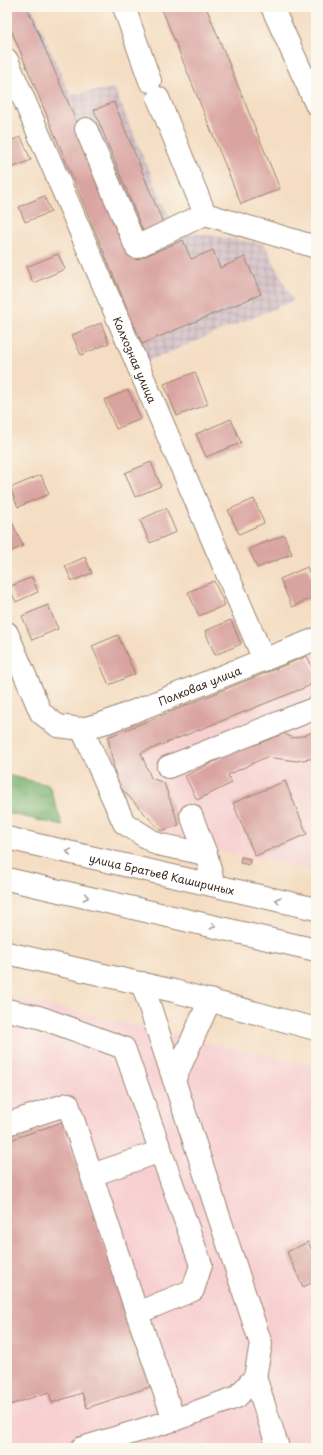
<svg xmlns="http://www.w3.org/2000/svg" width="323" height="1455" font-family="'Playpen Sans',sans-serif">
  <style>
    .built { fill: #f7cfd0 }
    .industrial { fill: url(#industrial-grid) }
    .forest { fill: url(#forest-crowns); stroke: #5a6e48 }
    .building { fill: #d9a3a0 }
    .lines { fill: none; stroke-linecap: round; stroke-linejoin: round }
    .minor-casing { stroke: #988470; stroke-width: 24 }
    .major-casing { stroke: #988470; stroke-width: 24 }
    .minor { stroke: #fff; stroke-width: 22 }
    .major { stroke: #fff; stroke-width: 22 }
    .oneway { stroke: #a79f9a }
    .labels { text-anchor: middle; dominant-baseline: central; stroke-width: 3.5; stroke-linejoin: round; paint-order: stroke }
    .street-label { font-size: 11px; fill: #3b2a1e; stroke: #fbf7ec }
  </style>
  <defs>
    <pattern id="industrial-grid" width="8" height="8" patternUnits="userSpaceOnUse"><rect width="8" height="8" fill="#d2bdc5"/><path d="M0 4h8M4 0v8" fill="none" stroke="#ac9a9f"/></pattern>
    <pattern id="forest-crowns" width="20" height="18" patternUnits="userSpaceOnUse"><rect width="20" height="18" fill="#7ab371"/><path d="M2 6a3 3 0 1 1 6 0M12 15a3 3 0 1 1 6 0" fill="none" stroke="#65925c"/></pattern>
  </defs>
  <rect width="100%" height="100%" fill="#fbf7ec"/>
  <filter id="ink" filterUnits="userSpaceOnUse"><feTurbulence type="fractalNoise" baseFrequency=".025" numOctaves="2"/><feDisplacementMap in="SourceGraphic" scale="8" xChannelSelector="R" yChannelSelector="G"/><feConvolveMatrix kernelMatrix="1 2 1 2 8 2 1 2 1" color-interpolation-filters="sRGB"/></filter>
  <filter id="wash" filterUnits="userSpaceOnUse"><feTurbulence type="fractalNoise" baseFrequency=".012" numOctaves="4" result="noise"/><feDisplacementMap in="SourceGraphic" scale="16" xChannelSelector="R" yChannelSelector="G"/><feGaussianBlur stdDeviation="0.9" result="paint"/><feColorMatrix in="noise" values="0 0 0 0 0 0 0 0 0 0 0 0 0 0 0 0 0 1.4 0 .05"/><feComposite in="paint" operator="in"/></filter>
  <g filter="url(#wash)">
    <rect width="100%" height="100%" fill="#f4ddc2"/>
    <!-- built -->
    <path class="built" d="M316 653V871L170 840 117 784 108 737Z
      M7 995 195 1040 316 1066V1367H313L316 1378V1448H7Z"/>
    <!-- industrial -->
    <path class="industrial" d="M7 7H32L70 95 114 88 175 230 265 244 293 301 146 362 142 344 7 20Z"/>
    <!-- forest -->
    <path class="forest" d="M7 775 49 785 63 826 7 813Z"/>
    <g id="blocks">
      <!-- building -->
      <path class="building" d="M7 7H27L136 260 183 240 191 259 213 250 220 268 245 257 261 294 142 344 7 20Z
        M161 7H206L280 189 241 204Z
        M114 102 163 223 143 231 94 110Z
        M21 137 31 160 7 170V142Z
        M44 196 51 212 25 222 19 207Z
        M58 254 65 269 33 283 26 267Z
        M101 323 109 343 81 355 72 335Z
        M195 372 208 404 177 416 164 384Z
        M128 390 141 419 116 429 104 400Z
        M231 419 241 443 206 457 196 434Z
        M151 462 161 486 135 497 125 473Z
        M41 475 49 494 18 507 10 488Z
        M254 499 264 523 239 534 228 510Z
        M166 508 176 532 150 543 140 520Z
        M12 522 23 546 7 553V525Z
        M284 535 292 554 257 568 249 549Z
        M85 557 92 573 72 581 65 566Z
        M307 567 316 587V596L292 607 280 579Z
        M32 577 38 592 16 602 9 587Z
        M214 581 225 605 199 616 188 592Z
        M48 605 58 629 32 640 22 616Z
        M231 620 241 644 215 655 205 631Z
        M118 635 135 674 109 685 92 646Z
        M307 656 315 673 309 686 141 753 151 778 164 783 179 825 161 831 117 784 108 737Z
        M278 730 292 738 306 735 316 730V761L315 758 297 761 266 757 228 775 232 783 197 800 185 776Z
        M285 781 307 834 255 856 233 803Z
        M241 857 250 859 249 865 240 863Z
        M62 1122 152 1386 87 1408 82 1393 52 1403 49 1392 7 1406V1141Z
        M308 1242 316 1259V1281L303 1287 287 1252Z"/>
    </g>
  </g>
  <g filter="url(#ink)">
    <use href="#blocks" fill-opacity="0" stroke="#988470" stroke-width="1"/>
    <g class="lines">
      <!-- minor casing -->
      <g class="minor-casing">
        <g id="minor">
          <path d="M124 7 150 81"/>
          <path d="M272 7 316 104"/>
          <path id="s1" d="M7 60 264 660"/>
          <path d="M158 98 205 214 316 247"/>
          <path d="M86 129 136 247 205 214"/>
          <path id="s2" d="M7 633 41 713 58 726 82 729 107 722 316 639"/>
          <path d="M82 729 124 823 157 844 206 854"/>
          <path d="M168 767 316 708"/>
          <path d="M191 815 206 854 214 885"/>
          <path d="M7 953 174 991 316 1029"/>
          <path d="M7 1010 39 1017 124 1048 201 1265 193 1290 137 1313"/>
          <path d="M174 1080 210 1000"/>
          <path d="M7 1124 68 1104 137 1313 174 1420"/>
          <path d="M92 1175 161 1151"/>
          <path d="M255 1377 278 1448"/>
          <path d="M82 1448 174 1420 237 1397 255 1377 261 1344 142 983"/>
        </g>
      </g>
      <!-- major casing -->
      <g class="major-casing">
        <g id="major">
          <path id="s3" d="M7 838 316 909"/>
          <path d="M7 879 316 950"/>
        </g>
      </g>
      <!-- minor -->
      <use href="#minor" class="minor"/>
      <!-- major -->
      <use href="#major" class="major"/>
    </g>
    <!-- one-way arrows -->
    <defs><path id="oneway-chevron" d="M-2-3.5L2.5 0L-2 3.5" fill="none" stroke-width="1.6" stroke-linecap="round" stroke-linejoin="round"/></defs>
    <g class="oneway">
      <use href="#oneway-chevron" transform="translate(69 852) rotate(-167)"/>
      <use href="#oneway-chevron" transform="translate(86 897) rotate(13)"/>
      <use href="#oneway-chevron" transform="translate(278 900) rotate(-167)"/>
      <use href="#oneway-chevron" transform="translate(213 926) rotate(13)"/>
    </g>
  </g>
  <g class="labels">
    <!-- street labels -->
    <g class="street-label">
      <text stroke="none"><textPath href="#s1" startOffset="326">Колхозная улица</textPath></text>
      <text stroke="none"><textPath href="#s2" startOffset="258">Полковая улица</textPath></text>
      <text stroke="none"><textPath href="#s3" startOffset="159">улица Братьев Кашириных</textPath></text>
    </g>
  </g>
  <!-- margin -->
  <rect width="323" height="1455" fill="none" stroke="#fbf7ec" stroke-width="24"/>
</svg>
